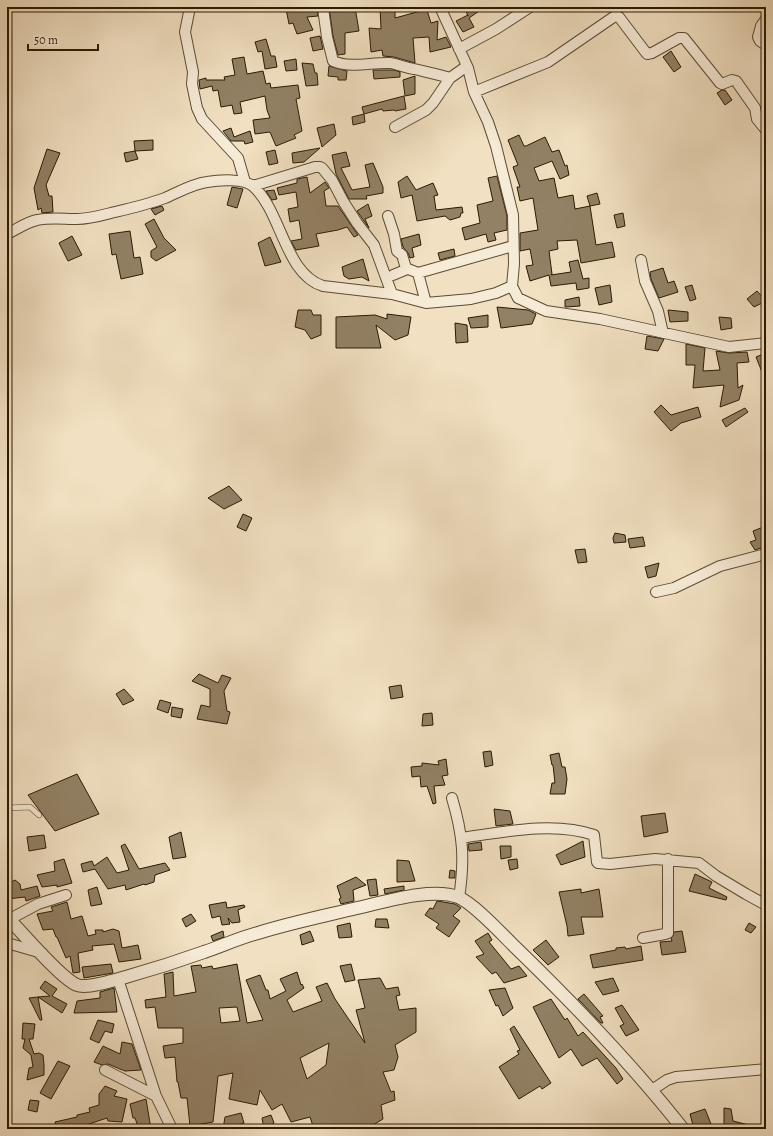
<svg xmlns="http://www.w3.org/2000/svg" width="773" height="1136" font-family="Alegreya,serif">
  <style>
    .building { fill: #928165; stroke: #2b1a02; fill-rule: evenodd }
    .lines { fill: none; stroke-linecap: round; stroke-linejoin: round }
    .service-casing { stroke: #5c4c32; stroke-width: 6 }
    .minor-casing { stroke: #5c4c32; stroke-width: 12 }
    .tertiary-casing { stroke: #5c4c32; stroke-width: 14 }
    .service { stroke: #f6ebd7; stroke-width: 5 }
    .minor { stroke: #f6ebd7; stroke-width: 10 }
    .tertiary { stroke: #f6ebd7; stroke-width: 12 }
  </style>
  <rect width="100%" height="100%" fill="#f1e0c1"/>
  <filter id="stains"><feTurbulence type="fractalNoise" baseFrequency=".005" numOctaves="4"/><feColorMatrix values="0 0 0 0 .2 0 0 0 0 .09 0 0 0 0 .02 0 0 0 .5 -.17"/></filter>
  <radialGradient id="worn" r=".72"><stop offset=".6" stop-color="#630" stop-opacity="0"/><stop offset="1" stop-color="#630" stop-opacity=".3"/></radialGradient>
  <!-- building -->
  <path class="building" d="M296 7H317L318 16 307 17 313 30 297 34 293 23 289 24 286 9Z
    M329 7H355L359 31 345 33V54L338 55 333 36Z
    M380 7H395V18L417 12V7H426L431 23 438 21 437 40 446 37 451 47 430 52 429 37 413 38 415 63 394 57 383 56 382 50 371 52 369 28 381 29Z
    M464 7H485L469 18 474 27 463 32 456 21 468 15V16Z
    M320 36 323 49 313 51 310 38Z
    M266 39 271 56H275L277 67 265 69 262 51 258 52 255 42Z
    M671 51 681 67 674 72 663 57Z
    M244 57 247 74 263 71 266 84 270 83 271 88 298 85 300 98 296 99 302 131 294 135 296 138 276 146 270 132 255 134 253 120 270 118 267 110 265 96 240 102 242 113 234 114 232 105 221 107 218 90 213 91 212 86 200 89 199 80 206 78V80H225L224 77 235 75 232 59Z
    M296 59 297 70 286 71 284 61Z
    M302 63 313 64 315 73H317L318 85 306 86Z
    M329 66 347 71 346 80H338V77L328 76Z
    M373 70H394L400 72V77L374 79Z
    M415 76V94L405 96 403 80Z
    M722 90H725L732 100 725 105 717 93Z
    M404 96 406 109 395 111 394 110 383 111 382 109 364 114 362 107Z
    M364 114 365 122 353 125 352 117Z
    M334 124 336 135 322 147 317 128Z
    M231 128 234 137 250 131 253 142 245 144 244 141H231L223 131Z
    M519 135 524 146H526L545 137 552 152 559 150 565 166 567 165 569 175 560 179 552 161 534 168 539 181 554 178 558 198 573 195 575 209 590 206 587 196 597 193 600 204 590 206 596 245 612 242 615 257 581 263 577 240 557 241 558 249 549 251 552 274 551 275 571 272 569 262 578 260 583 279 589 278V288L577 290 576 283 551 286 549 275 530 281 526 266 533 265 530 249 520 251V233L538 230 533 198 520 201 517 187H520L513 167 518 165 508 140Z
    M153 140V150L135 151 134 141Z
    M320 148 304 162 293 163 292 153Z
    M47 149 60 153 46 185 49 196H52L53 212 42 213 41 208 38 210 34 188Z
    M275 150 278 163 269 165 266 152Z
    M135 151 138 159 126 162 124 153Z
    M346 152 350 166 341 168 352 190 370 187 365 165 373 163 383 187V193L366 196 367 199H349L336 174 332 155Z
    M407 176 416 190 433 183 438 195 434 196 436 210 462 207 463 213H461L460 217 450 220 445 216 417 221 412 195 401 198 398 182Z
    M497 176 507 216V230L494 233 496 240 488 242 486 234 465 240 462 228 480 223 477 205 493 201 488 178Z
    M307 177 310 193 325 182 329 188 324 191 326 206H338L358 235 354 237 347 227 338 230 316 234 319 246 296 250 291 241 302 239 299 220 290 222 288 209 298 207 296 192 279 195 277 188 297 183V179Z
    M232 187 243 189 237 208 227 205Z
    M274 190 277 199 272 200 266 191Z
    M368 204 372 216 365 219 369 228 357 211Z
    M162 206 164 210 155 215 151 209Z
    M623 213 625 226 617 228 614 215Z
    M154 219 164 238 176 250 156 261 151 257V251L157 247 145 224Z
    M130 231 134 258 140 257 143 274 121 279 116 254 112 255 109 234Z
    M419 234 421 245 412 248 414 257 410 258 408 253 403 247 401 239Z
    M72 236 82 255 68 261 59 243Z
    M270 237 281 262 265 266 258 243Z
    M454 249 455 256 440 260 438 253Z
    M363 259 369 281 362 277 349 279 344 276 342 267Z
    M663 268 668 283 674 281 678 292 659 298 651 279 650 272Z
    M610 285 612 302 599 305 595 288Z
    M692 285 696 299 690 301 685 287Z
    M757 291 766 301 754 307 747 299Z
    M579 297 580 306 565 307V300Z
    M497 307 528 310 536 314 532 324 501 328Z
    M298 310H311L313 315H321V335L311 339 305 330 295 327Z
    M668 310 688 312V321L670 322Z
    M387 314 411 317 408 335 395 340 376 325 381 348H336V317L375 315 387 319Z
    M488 315V327L471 328 468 318Z
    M719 317 731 318 732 328 721 330Z
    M455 323 467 325 468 342 456 343Z
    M647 336 664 339 658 351 645 349Z
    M686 344 705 348 703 371 720 370 716 351 729 353 747 352 749 362 737 363 738 388 743 385 739 400 720 407 724 385 693 388 695 365H686Z
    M766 353V382L756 357Z
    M661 405 671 415 698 407 701 417 681 423 671 431 654 412Z
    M745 408 748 412 726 427 722 420Z
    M229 486 242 500 224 509 208 498Z
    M243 514 252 518 246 531 237 527Z
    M766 526V546L755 550 750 542 756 540 753 531Z
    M615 533 625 535 626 542 614 543 613 538Z
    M643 537 645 546 630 548 628 539Z
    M585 549 587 562 578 563 575 550Z
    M659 563 656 576 648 578 645 567Z
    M199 674 218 683 222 675 231 678 224 691 227 711 230 712 227 724 197 719 201 705 210 707V689L192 681Z
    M401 685 403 697 391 699 389 687Z
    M124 689 134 700 123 705 116 694Z
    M160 700 171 703 168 713 157 709Z
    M172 707 183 709 181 718 171 716Z
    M432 713 433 725 422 726 423 714Z
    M491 751 493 765 485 767 483 752Z
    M559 753 562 767H565L567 779 565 794H550L552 783H555L553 765H552L550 755Z
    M446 759 448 775 442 776 445 785 434 786 436 803 433 804 427 786 421 787 420 776 412 777 411 767 422 766V763L439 765 438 761Z
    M77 774 99 814 55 831 28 795Z
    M494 809 510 811 513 824 496 826Z
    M665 813 668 832 644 837 641 816Z
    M181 832 186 857 173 859 169 837Z
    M44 835 46 848 29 851 27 837Z
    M583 841 585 857 561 865 556 855Z
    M481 842 482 850 469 851 468 844Z
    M125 844 139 869 165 863 170 870 155 875 154 882 145 885 144 884 126 890 125 885 108 889 95 869 83 872 81 864 92 861 94 866 107 857 117 873 129 870 121 846Z
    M500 846H511V857L501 859Z
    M64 859 72 883 57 887V885L42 887 37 875 55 871 54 862Z
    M517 859 518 868 510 870 508 860Z
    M397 860 409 861 415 881 397 882Z
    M450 870 455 871V878H449Z
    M695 874 712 882 709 888 727 897 726 900 689 891Z
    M356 877 366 885 353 890 354 901 341 904 339 899 341 898 337 886Z
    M376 879 378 895 370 896 367 880Z
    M15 880 20 884 21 890 37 886 40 896 26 901 25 897 7 899V884Z
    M404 886V890L385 894 384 889Z
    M97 887 102 904 91 906 88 890Z
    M581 889V893L599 889 603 917H581L584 934 568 936 567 926 559 892Z
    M437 901 455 904 461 908 453 916 460 921 449 937 436 928 439 924 425 915 430 908 433 909Z
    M67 902 71 919 82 916 88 936 96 934 95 930H103V932L113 929 119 931 122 948 138 945 141 959 119 962 114 944 92 946 93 950 78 953 80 972 73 973 70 956 66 958 57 937H56L53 929 43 930 37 914 53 911 51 907Z
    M226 902 227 908 244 905 245 907 238 910 240 922 232 923 228 918 230 924 222 925 220 916 212 918 209 905Z
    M191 914 196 921 186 927 182 919Z
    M376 919H387L389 928 375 927Z
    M350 923 352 937 339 938 337 926Z
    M749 923 756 927 751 933 745 930Z
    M223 931 224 937 213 941 211 936Z
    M310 931 314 941 302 945 300 935Z
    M682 931 686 952 662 955 660 942 672 941 671 938 673 936 674 932Z
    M488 933 492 940 489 942 511 969 519 966 527 976 504 983 496 972 492 974 476 957 484 954 475 941Z
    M546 940 559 957 548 965 533 950Z
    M641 946 643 960 593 968 590 955 616 950V948L625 947 626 949Z
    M111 964 113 973 84 978 82 967Z
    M237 964 247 1023 263 1020 246 980 260 975 266 990H268L270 999 286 991 280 979 297 972 301 985 302 984 304 988 287 1000 293 1012 322 1001 316 987 327 983 335 999 365 1043 356 1010 365 1008 358 980 380 978 386 989 398 987 400 995 396 996 399 1010 416 1008V1032L395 1045 398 1057 394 1070 383 1072 391 1092 394 1091 395 1100 381 1105 383 1119 373 1125 359 1129H314L310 1117 291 1122 282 1104 272 1110 260 1090 257 1105 229 1099 233 1073 218 1076 213 1122 190 1126 187 1098H181L178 1082H177L175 1057 165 1058 163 1046 183 1043V1028H158L155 1007 146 1008 145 1000 166 997 164 974 173 972 174 996 196 992 191 966 201 965 202 968 212 966 213 969ZM237 1007 240 1021 221 1023 219 1008ZM329 1043 326 1065 307 1079 300 1058Z
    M351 964 355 980 345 982 340 966Z
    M613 978 619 991 603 995 595 982Z
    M45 981 57 989 52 996 67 1004 62 1013 38 997 50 996 40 988Z
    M114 988 117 1012 74 1013 77 1001 100 998V992Z
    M505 988 513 1008 503 1016 498 1005 496 1006 489 990Z
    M584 994 603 1016 600 1017 603 1023H601L578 999Z
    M38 997 42 1020H40L29 998Z
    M551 999 565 1020 567 1018 578 1036 583 1032 616 1068 623 1079 617 1084 597 1058 582 1066 571 1049 559 1058 533 1007Z
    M622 1005 639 1030 626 1036 620 1026 624 1024 615 1008Z
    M98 1020 114 1024 112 1033 105 1031 99 1043 90 1039Z
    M23 1023 35 1024 33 1039H29L34 1054 39 1053 43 1055 44 1065V1075L27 1080 29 1068 33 1067 31 1055 23 1048 25 1039H22Z
    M514 1026 551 1083 542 1089 540 1086 519 1099 499 1067 519 1054 517 1051 520 1050 510 1029Z
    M122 1042 132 1044 141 1070 125 1071 108 1064 102 1065 94 1062 103 1046 120 1054Z
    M58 1061 70 1066 51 1099 40 1093Z
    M105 1086 117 1091 114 1096 127 1099 122 1122 108 1121 107 1118 86 1125 87 1129H57L55 1122 77 1117V1115L90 1112 89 1108 99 1105V1094Z
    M146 1099 151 1129H139L135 1118H133L130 1104Z
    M30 1100 39 1101 37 1112 28 1110Z
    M724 1108 731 1109 733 1121 753 1126V1129H724Z
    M705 1109 713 1129H694L690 1114Z
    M241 1113 244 1123 223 1129 225 1117Z
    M271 1115 274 1123 264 1129 262 1118Z"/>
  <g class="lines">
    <!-- service casing -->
    <g class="service-casing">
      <path id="service" d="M7 808 30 807 39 815"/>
    </g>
    <!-- minor casing -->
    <g class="minor-casing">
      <path id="minor" d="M190 7 185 32 193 72 192 84 197 108 202 119 238 158 245 182
        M440 7 468 68 474 92 488 122 496 146 513 215 514 264 512 286
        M323 8 327 37 333 61C351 69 371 62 390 63 398 64 405 68 414 69 427 72 438 74 450 78
        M766 19 761 26 758 37 760 41 766 45
        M459 49 496 29 530 7
        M474 92 548 62 615 16 619 17 647 54 652 53 679 38H684L720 83 722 84 732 80 736 81 755 108 757 119 766 130
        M395 127 426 110 433 103 450 78 467 66
        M253 186 315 167H320L322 168 332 180 343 201 357 223 374 245 392 294
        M388 216 394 234 397 251 402 255 406 268 418 273 426 303
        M7 234C17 229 27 222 37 220 50 217 64 219 77 219 90 219 103 215 115 212 132 208 149 204 165 198 179 192 192 184 207 182 219 180 245 178 254 187 282 213 285 274 323 286L392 294 426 303 471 299 496 293 512 286 518 298 546 311 600 319 729 347 766 343
        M641 260 645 281 658 311 663 333
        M418 273 513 246
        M393 275 405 270 406 268
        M656 592 674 588 720 566 766 554
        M452 798C463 835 465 859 459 898
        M461 838C503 832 554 821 594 835L597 862 598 863 610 864 655 859 699 863 716 876 746 894 766 905
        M10 919 38 904 66 895
        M643 938 665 934 668 933V859
        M7 943 42 953
        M118 979 156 1096 172 1129
        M105 1070 156 1096
        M652 1090 667 1080 676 1077 766 1069"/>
    </g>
    <!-- tertiary casing -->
    <g class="tertiary-casing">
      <path id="tertiary" d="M7 917C21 931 61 979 77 985 88 989 118 979 129 976 154 969 179 961 204 952 222 946 239 938 258 933 290 923 324 916 357 908 384 902 432 887 458 897 473 903 501 933 513 945 573 1003 631 1063 683 1129"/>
    </g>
    <!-- service -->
    <use href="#service" class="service"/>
    <!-- minor -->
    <use href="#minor" class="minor"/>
    <!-- tertiary -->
    <use href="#tertiary" class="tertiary"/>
  </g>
  <!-- margin -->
  <rect width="773" height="1136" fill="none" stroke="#f1e0c1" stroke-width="24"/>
  <rect x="8" y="8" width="757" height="1120" fill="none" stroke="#2b1a02" stroke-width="2"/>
  <rect x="12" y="12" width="749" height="1112" fill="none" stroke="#2b1a02"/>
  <!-- scale -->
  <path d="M28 44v6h70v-6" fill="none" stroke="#2b1a02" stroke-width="2"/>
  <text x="34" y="44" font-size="12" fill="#2b1a02" stroke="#f6ebd7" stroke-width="3" paint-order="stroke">50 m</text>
  <rect width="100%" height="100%" filter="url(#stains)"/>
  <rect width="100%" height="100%" fill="url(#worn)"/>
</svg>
